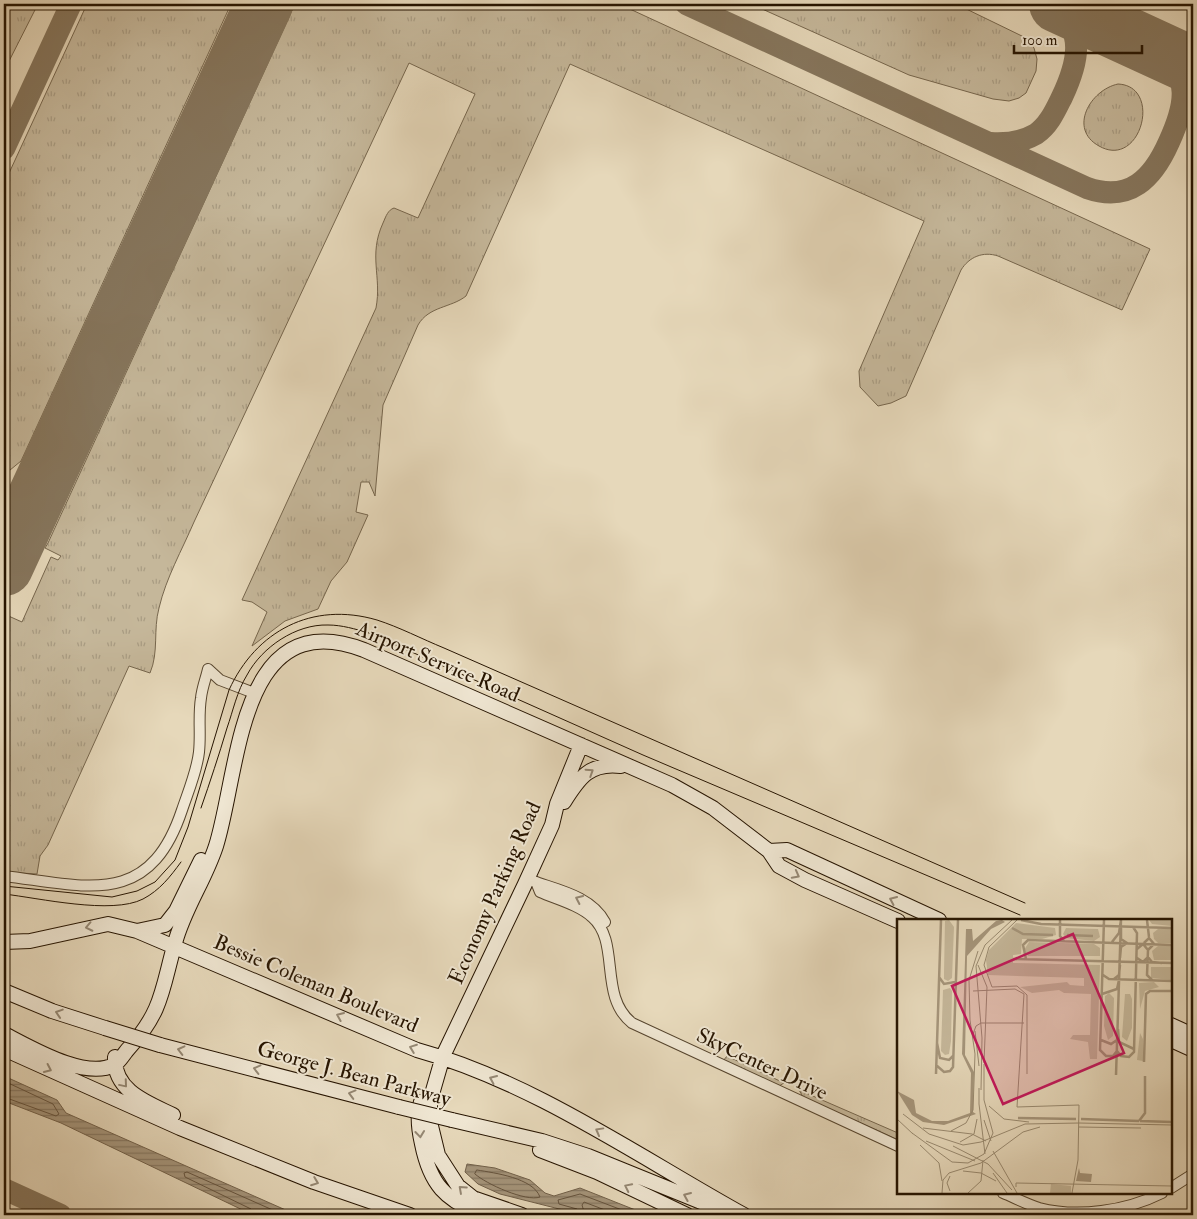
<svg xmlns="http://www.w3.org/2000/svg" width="1197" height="1219" font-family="'IM FELL Double Pica',serif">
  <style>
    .grass { fill: url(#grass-tufts); stroke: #76664d }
    .water { fill: url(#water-rules); stroke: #72614a }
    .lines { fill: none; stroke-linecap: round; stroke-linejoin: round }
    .shore { stroke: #66543e; stroke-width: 1 }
    .stream { stroke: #72614a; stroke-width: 2.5 }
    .taxiway { stroke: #86765d; stroke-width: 22 }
    .runway { stroke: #86765d; stroke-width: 58 }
    .street-casing { stroke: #56452e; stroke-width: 12 }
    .secondary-casing { stroke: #261400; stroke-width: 16 }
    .street { stroke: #efe6d2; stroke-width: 10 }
    .secondary { stroke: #efe6d2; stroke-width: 14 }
    .tram { stroke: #261400; stroke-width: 1 }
    .secondary-bridge-casing { stroke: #261400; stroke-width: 16; stroke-linecap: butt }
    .secondary-bridge { stroke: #efe6d2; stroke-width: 14 }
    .oneway { stroke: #958874 }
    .labels { text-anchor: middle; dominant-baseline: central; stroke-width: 4; stroke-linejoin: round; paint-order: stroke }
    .street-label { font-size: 21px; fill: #261400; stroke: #efe6d2 }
    .inset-river { fill: none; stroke: #a5957b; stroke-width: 2.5 }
    .inset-road { fill: none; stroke: #998a70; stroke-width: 1 }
    .view { fill: #c2185b; fill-opacity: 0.15; stroke: #c2185b; stroke-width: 2.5 }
    .inset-edge { fill: none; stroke: #261400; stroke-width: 2.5 }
  </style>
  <defs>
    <pattern id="grass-tufts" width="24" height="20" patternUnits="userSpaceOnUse" patternTransform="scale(1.25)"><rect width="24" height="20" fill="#c5b79a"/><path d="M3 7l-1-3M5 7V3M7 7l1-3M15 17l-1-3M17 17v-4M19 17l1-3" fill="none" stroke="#a99c83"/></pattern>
    <pattern id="water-rules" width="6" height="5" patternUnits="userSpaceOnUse" patternTransform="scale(1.25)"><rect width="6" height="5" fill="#a5957b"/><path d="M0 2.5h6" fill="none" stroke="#867862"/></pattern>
  </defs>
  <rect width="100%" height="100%" fill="#e6d8ba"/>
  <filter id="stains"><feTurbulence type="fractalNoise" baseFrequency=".004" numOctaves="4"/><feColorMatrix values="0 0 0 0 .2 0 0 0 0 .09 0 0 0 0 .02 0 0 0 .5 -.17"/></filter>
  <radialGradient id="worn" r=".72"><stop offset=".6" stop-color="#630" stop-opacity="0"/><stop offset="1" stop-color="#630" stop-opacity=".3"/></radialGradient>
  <!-- grass -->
  <path class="grass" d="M4 4H38L4 71Z
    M87 4H231L21 461 4 475V184Z
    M295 4H619L1150 249 1122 310 998 256C983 251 969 257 961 270L906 396 891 403 878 406 860 387 859 371 924 221 570 64 466 296C451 308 429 306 418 325L383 405 375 496 369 482H361L356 512 368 515 347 562 331 581 318 609 285 621 252 646 267 612 252 602 242 600 376 308C382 276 368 256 383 223 386 216 388 210 394 208L418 218 475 94 409 63 194 522C182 550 166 578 159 608 153 630 159 652 150 673L129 666 48 845 40 856 37 874 4 872V614L22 622 51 557 58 560 61 556 45 548 48 543Z
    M751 4H956L1026 38 1034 48 1037 59 1036 71 1026 93 1019 98 1009 101 993 99 909 75Z
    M1118 84C1163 86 1141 170 1099 146 1068 129 1090 90 1118 84Z
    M727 1056 784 1083 779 1086 723 1061Z
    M799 1090 898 1133V1140L803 1097Z"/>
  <!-- water -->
  <path class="water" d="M4 1076 57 1100 66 1113 297 1215H253L61 1123 4 1101Z
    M467 1164 495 1168 530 1180 545 1193 554 1196 580 1188 648 1215H583L500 1194 478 1184 465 1172Z"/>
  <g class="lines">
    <!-- shore -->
    <path class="shore" d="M4 1081 53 1104 59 1114 56 1116 4 1097
      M477 1170C495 1173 533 1178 540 1197 526 1202 486 1184 475 1174Z
      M254 1215 251 1209 185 1177 184 1173 187 1172 284 1215
      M579 1215 577 1209 559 1204 558 1200 580 1194 635 1215
      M585 1215 582 1205 584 1202 618 1215"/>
    <!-- stream -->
    <path class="stream" d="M4 7 5 4"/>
    <!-- taxiway -->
    <path class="taxiway" d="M686 4 1087 188C1130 203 1153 178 1169 142 1186 105 1192 77 1158 49
      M1158 49 1176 50 1193 46
      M991 143C1007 144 1022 142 1036 134 1049 125 1055 111 1062 97 1078 63 1087 30 1052 4
      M4 149 71 4
      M4 504 21 501 40 491
      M4 1189 61 1215"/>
    <!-- runway -->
    <path class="runway" d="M1058 4 1193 66
      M4 567 264 4"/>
    <!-- street casing -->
    <g class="street-casing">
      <path id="street" d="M4 876C87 886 149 909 182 810 188 792 197 771 199 752 201 734 198 716 201 698 202 688 206 678 208 669L220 680 254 693
        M533 881C558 890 591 896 605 922
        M536 882 540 892C556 899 579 905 592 917 621 942 598 996 632 1023L898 1146
        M1171 1188 1193 1174
        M1003 1193C1015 1198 1027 1204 1039 1208 1078 1218 1126 1211 1162 1193"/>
    </g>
    <!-- secondary casing -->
    <g class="secondary-casing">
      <path id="secondary" d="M564 802C579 778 590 762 621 766
        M769 851 787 850 939 920
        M137 931 165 925 176 911 201 860
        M4 942 30 941 108 924 137 931 417 1050C533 1082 639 1157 744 1215
        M4 991 52 1011 105 1028
        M1171 1025 1193 1035
        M4 1034C30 1047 84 1080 114 1065 120 1062 124 1053 129 1048 163 1011 162 988 175 943 184 909 205 880 216 846 240 770 238 602 364 650L672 785 713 808 769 851 779 866 805 880 898 921
        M1171 1040 1193 1050
        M160 1045 399 1107
        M4 1049 180 1128 314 1182 410 1215
        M115 1057C113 1091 148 1103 173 1115
        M421 1102C417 1114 419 1131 422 1144 430 1184 445 1200 483 1215
        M452 1120 542 1141 588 1156 721 1210
        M540 1150 597 1172 687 1215
        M522 1215 473 1198 458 1186 438 1155 430 1122V1101L443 1056 525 884 552 825 557 804 581 745"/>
    </g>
    <!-- street -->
    <use href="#street" class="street"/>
    <!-- secondary -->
    <use href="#secondary" class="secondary"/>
    <!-- tram -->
    <path class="tram" d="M201 808C210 782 219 755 227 728 233 711 237 691 247 675 262 647 296 624 328 625 342 625 355 629 369 633L643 755 1020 915
      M4 886 112 897 137 891 155 882 175 860 188 827 229 690C256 631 312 601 377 620 399 627 422 639 444 648L1025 903
      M4 894C39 898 112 915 143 899 160 890 170 877 181 862"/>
    <!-- secondary-bridge casing -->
    <g class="secondary-bridge-casing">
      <path id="secondary-bridge" d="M105 1028 160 1045
        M399 1107 452 1120"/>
    </g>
    <!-- secondary-bridge -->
    <use href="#secondary-bridge" class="secondary-bridge"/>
  </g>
  <!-- one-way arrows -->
  <defs><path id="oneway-chevron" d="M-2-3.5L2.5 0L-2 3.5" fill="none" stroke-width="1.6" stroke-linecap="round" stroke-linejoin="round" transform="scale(1.25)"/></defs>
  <g class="oneway">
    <use href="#oneway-chevron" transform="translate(590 772) rotate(-33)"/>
    <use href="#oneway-chevron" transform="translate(796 875) rotate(28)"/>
    <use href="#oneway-chevron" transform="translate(579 899) rotate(-155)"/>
    <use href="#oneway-chevron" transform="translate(893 900) rotate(-156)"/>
    <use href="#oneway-chevron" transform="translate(89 927) rotate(168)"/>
    <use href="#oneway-chevron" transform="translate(59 1013) rotate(-162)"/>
    <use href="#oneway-chevron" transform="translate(340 1016) rotate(-157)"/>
    <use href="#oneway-chevron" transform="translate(413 1048) rotate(-159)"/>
    <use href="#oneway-chevron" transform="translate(181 1050) rotate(-166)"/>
    <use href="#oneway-chevron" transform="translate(48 1069) rotate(25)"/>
    <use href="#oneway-chevron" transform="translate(257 1069) rotate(-166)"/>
    <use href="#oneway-chevron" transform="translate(493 1079) rotate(-156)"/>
    <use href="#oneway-chevron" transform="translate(124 1084) rotate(50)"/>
    <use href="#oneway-chevron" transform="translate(352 1094) rotate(-165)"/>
    <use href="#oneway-chevron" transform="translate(599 1131) rotate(-151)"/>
    <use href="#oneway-chevron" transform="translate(420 1134) rotate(84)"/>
    <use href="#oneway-chevron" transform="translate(315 1182) rotate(21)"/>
    <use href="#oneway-chevron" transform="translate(628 1187) rotate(-154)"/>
    <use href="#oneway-chevron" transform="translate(462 1189) rotate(-138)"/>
    <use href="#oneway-chevron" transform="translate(687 1196) rotate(-157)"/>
  </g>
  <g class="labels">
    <!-- street labels -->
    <g class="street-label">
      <text transform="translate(438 662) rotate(23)">Airport Service Road</text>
      <text transform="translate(495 893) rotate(-66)">Economy Parking Road</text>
      <text transform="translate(316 984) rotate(23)">Bessie Coleman Boulevard</text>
      <text transform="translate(762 1064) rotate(25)">SkyCenter Drive</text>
      <text transform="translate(354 1074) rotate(15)">George J. Bean Parkway</text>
    </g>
  </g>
  <!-- overview -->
  <g transform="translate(897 919)">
    <rect width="275" height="275" fill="#e6d8ba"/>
    <path d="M52 1 57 8 55 59 51 62 47 60V54L48 2ZM252 1H275V7L255 5ZM119 4 158 9 159 16 145 20H125L124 35 116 36V44L203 46 200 140H193L191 123 173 120 176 116H193L194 75 167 74 162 71 135 74 123 68 170 63 173 66 187 67V59L91 56 89 41 92 31ZM169 9 201 10 203 18 197 22 169 19 166 15ZM261 10H275V24H261L257 20 256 14ZM132 23 197 25 203 29V37H131L127 31ZM261 27H275V41H257L255 32ZM254 48H275V61L254 59ZM257 63 262 68 248 72 243 90 242 64ZM53 69 55 72 54 122 52 135 48 136 44 132 46 71ZM212 74 217 79 216 117 211 121 207 107 208 77ZM228 75H233L235 80V109L230 122 225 118ZM243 114 246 120V142L240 141Z" fill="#c5b79a"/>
    <path d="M154 265 174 267V274H153Z" fill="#c5b79a"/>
    <path d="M105 1 108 3 94 10 70 37 68 136 77 153 76 193 79 195 47 206 26 203 15 196 0 172 17 181 19 194 35 202H51L73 194 74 154 65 135 69 10H75L76 22 99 2ZM182 249 183 254 195 255 194 263 179 262Z" fill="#a5957b"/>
    <path class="inset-river" d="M124 1 144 5 275 9M163 1V17L167 22M207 1 203 131 209 137H216L220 132 224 137 232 138 237 133 240 14 236 8M250 1 252 18M115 9 126 15 156 16M170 16 196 17M215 23 222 14 224 1M247 24 252 19 257 25 251 31M240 30 246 25 251 31M251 31 250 56 255 61M223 39 224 28 230 24 224 20V9M240 39 246 43 251 38 255 43 265 44M116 40 275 44M129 40 126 26 131 21 275 26M206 56 212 60 275 62M42 58 47 65 58 63M217 60 222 56 223 46M205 75 220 70 222 61M221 110 222 123 237 130M204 121 214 125 220 121M40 124 43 139 52 141 56 137M247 143 249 75 253 72H275M39 146 47 153 53 152 56 148 61 1M39 155 44 1M219 156 224 1M121 199 179 200M184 200 242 202M242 202 248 194V157M243 202 275 203"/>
    <path class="inset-road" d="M120 1 92 28 87 46 95 68 120 67 130 76V155M81 46 90 68 87 144M76 72 118 70 127 75 120 188 182 186 181 241 175 274M78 112 82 147M76 115 79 107 84 104H127M78 135 73 101 72 61 81 32M82 169V185M84 171 85 119 79 47 88 26 115 1M82 185 88 235M92 187 107 200 132 203M6 195 32 215 66 226 84 223 128 205 182 204M0 200 16 215M87 201 94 222M182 204 275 206M182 208 244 209M26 209 75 215 89 222M54 212 69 204 76 191 78 135M15 214 55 243 71 244 87 235 96 214 87 181V145M29 222 78 242M63 223 77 215 80 200M23 226 42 244 45 262M56 227 91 245 115 271M96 232 120 274M66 252 84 254 99 262M96 254 110 274M53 257 50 264 53 272M119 268V264L275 267M45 274 46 261 52 254 84 244 126 213 143 208M71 274 84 262 86 241"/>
    <path class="view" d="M176 15 227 134 106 185 55 67Z"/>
    <rect width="275" height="275" class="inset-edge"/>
  </g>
  <!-- margin -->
  <rect width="1197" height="1219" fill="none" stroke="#e6d8ba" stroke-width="20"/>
  <rect x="5" y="5" width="1187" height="1209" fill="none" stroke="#261400" stroke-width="2.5"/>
  <rect x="10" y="10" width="1177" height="1199" fill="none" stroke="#261400"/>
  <!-- scale -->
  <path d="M1014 45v8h128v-8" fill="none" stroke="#261400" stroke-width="2.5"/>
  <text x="1022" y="45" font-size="15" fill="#261400" stroke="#efe6d2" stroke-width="4" paint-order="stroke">100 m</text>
  <rect width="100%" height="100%" filter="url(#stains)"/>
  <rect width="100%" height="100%" fill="url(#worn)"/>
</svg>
